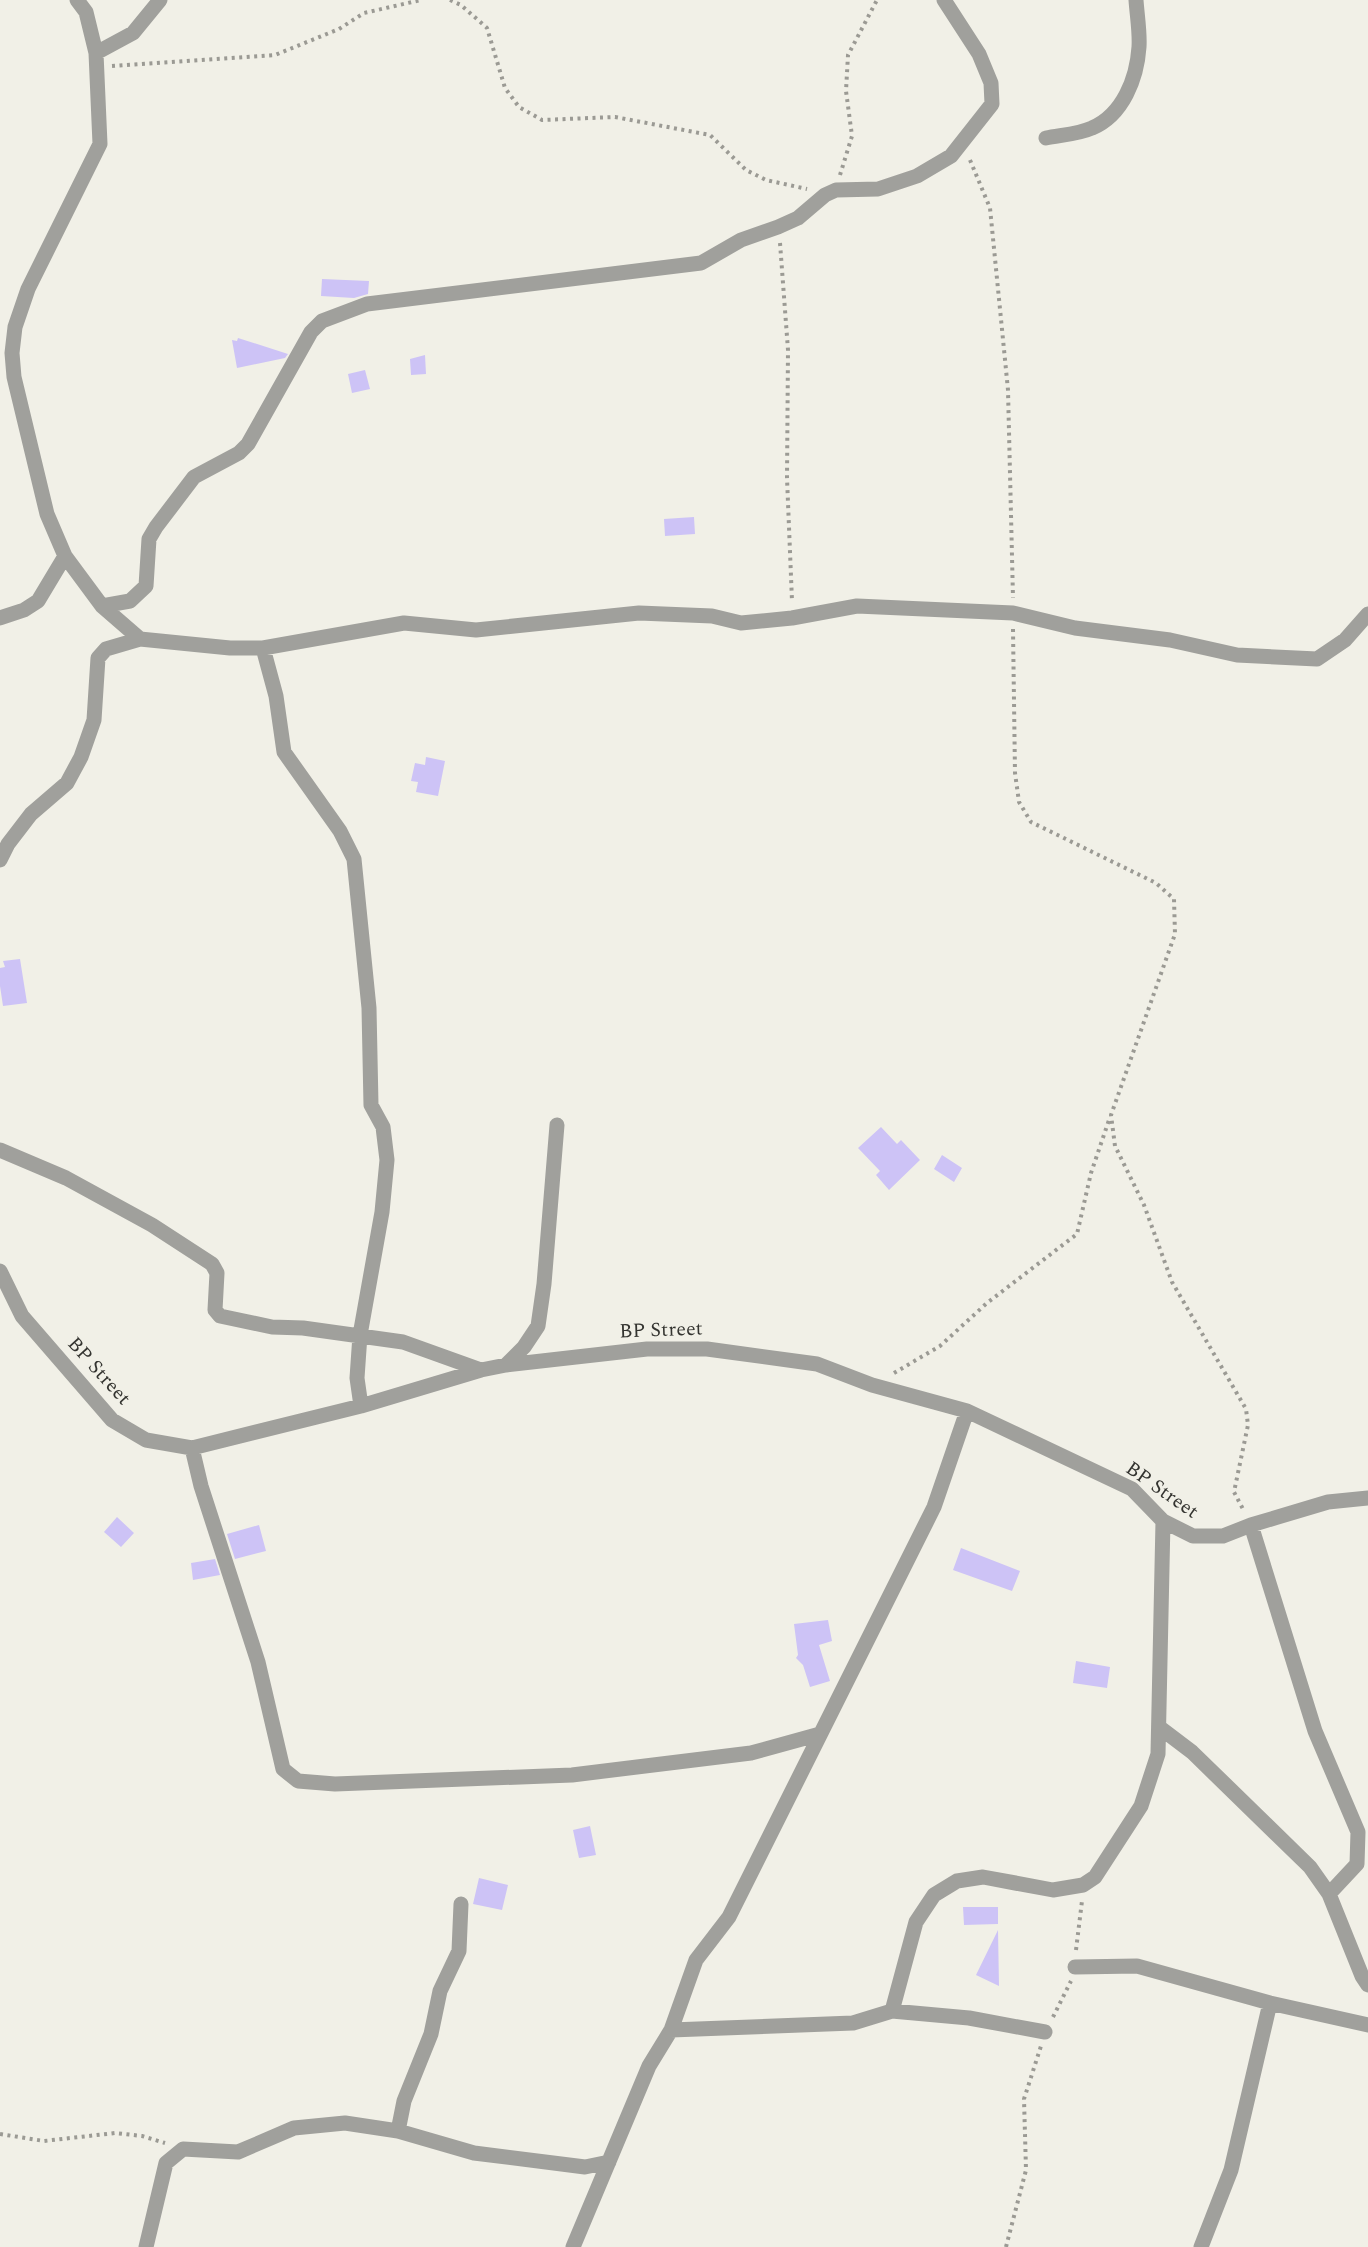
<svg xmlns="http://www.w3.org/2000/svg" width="1368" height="2247" font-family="Spectral,serif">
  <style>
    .building { fill: #cdc3f6 }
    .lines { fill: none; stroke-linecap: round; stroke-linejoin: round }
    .path { stroke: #9b9a94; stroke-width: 4; stroke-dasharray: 3 4.5; stroke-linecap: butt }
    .street { stroke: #a0a09c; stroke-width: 15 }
    .labels { text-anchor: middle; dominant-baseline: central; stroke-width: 5; stroke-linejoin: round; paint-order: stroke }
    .street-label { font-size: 20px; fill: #343430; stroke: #f1f0e7 }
  </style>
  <rect width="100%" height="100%" fill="#f1f0e7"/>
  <!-- building -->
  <path class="building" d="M322 279 369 281 368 294 354 298 321 296Z
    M238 338 288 354 285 358 237 368 232 340 237 341Z
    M425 355 426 374 411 375 410 359Z
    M365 370 370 389 352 393 348 374Z
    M694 517 695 534 665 536 664 519Z
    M426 757 445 761 438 796 416 792 418 782 411 781 415 763 425 765Z
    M20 959 27 1003 3 1006 0 986V968L5 967 3 961Z
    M881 1127 897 1144 901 1140 920 1160 889 1190 876 1175 880 1171 858 1148Z
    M942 1155 962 1168 954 1182 934 1169Z
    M117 1517 134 1533 121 1547 104 1532Z
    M259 1525 266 1551 235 1559 227 1534Z
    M961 1548 1020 1571 1012 1591 953 1570Z
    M215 1559 220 1575 193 1580 191 1563Z
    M828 1620 832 1641 819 1645 830 1681 810 1687 803 1665 796 1658 798 1655 794 1624Z
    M1076 1661 1110 1667 1107 1688 1073 1683Z
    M590 1826 596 1855 579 1858 573 1830Z
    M479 1878 508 1885 502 1910 473 1904Z
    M963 1907H998V1924L964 1925Z
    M998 1930 999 1986 976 1975Z"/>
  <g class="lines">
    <!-- path -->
    <path class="path" d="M450 0 461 5 487 28 505 88 519 107 542 120 615 117 710 135 746 170 766 180 807 189
      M112 66 275 55 339 29 364 13 421 0
      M970 160 990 208 1008 390 1013 598
      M840 175 852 136 846 91 848 55 877 0
      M780 243 788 350 787 478 792 601
      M1013 629 1015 773 1019 802 1031 822 1156 883 1174 899 1175 934 1111 1115 1115 1146 1144 1205 1172 1282 1246 1409 1248 1425 1234 1492 1244 1511
      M894 1373 940 1346 987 1303 1077 1234 1091 1173 1110 1117
      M1076 1950 1082 1901
      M1053 2017 1071 1981
      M0 2134 44 2141 115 2133 142 2136 165 2143
      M1006 2247 1026 2170 1024 2099 1041 2046"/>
    <!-- street -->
    <path class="street" d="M77 0 86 12 96 53 100 144 28 289 15 327 12 353 14 377 47 514 65 556 102 606 140 639
      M96 53 133 33 160 0
      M1046 138C1061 135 1079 134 1092 128 1123 115 1137 78 1139 47 1140 32 1137 15 1136 0
      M102 606 130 601 146 586 149 539 156 527 194 477 239 453 248 444 311 332 322 321 367 304 701 263 741 240 778 227 798 218 825 195 836 190 878 189 917 176 951 156 992 104 991 83 979 54 944 0
      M0 618 24 610 38 601 65 556
      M263 648 276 696 284 752 340 831 354 859 369 1008 371 1105 383 1127 387 1160 382 1212 360 1335 357 1378 361 1406
      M0 860 8 844 31 814 67 783 81 757 94 720 98 658 106 649 140 639 230 648H263L404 623 476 630 639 613 712 616 741 623 792 618 857 606 1013 613 1075 628 1170 640 1237 655 1317 659 1345 640 1368 614
      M0 1150 66 1178 152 1225 212 1264 217 1273 215 1310 220 1316 272 1327 303 1328 403 1342 481 1370
      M0 1271 22 1316 112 1420 146 1440 192 1448 361 1406 481 1370 506 1365 647 1349H707L817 1364 872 1385 967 1411 1132 1489 1163 1521 1193 1536H1223L1251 1525 1328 1502 1368 1498
      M506 1365 524 1347 538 1326 544 1284 557 1125
      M192 1448 201 1486 258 1662 283 1769 298 1781 335 1784 572 1775 751 1753 820 1734
      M1251 1525 1315 1731 1358 1832 1357 1864 1329 1894
      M1159 1727 1192 1752 1310 1867 1329 1894 1362 1976 1368 1985
      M1075 1967 1137 1966 1270 2003 1368 2025
      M892 2011 916 1922 934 1895 957 1881 983 1877 1053 1890 1083 1885 1095 1877 1141 1806 1158 1754 1163 1521
      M671 2030 696 1960 729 1917 934 1507 967 1411
      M398 2131 404 2101 431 2034 440 1991 459 1951 461 1904
      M146 2247 166 2163 183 2149 238 2152 294 2128 345 2123 398 2131 474 2153 585 2167 609 2162
      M573 2247 649 2066 671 2030 853 2023 892 2011 969 2018 1045 2032
      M1201 2247 1231 2170 1270 2003"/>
  </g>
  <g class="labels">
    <!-- street labels -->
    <g class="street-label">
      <text transform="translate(661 1330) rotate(-2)">BP Street</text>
      <text transform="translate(99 1371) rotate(48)">BP Street</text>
      <text transform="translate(1162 1490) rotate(35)">BP Street</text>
    </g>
  </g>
</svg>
